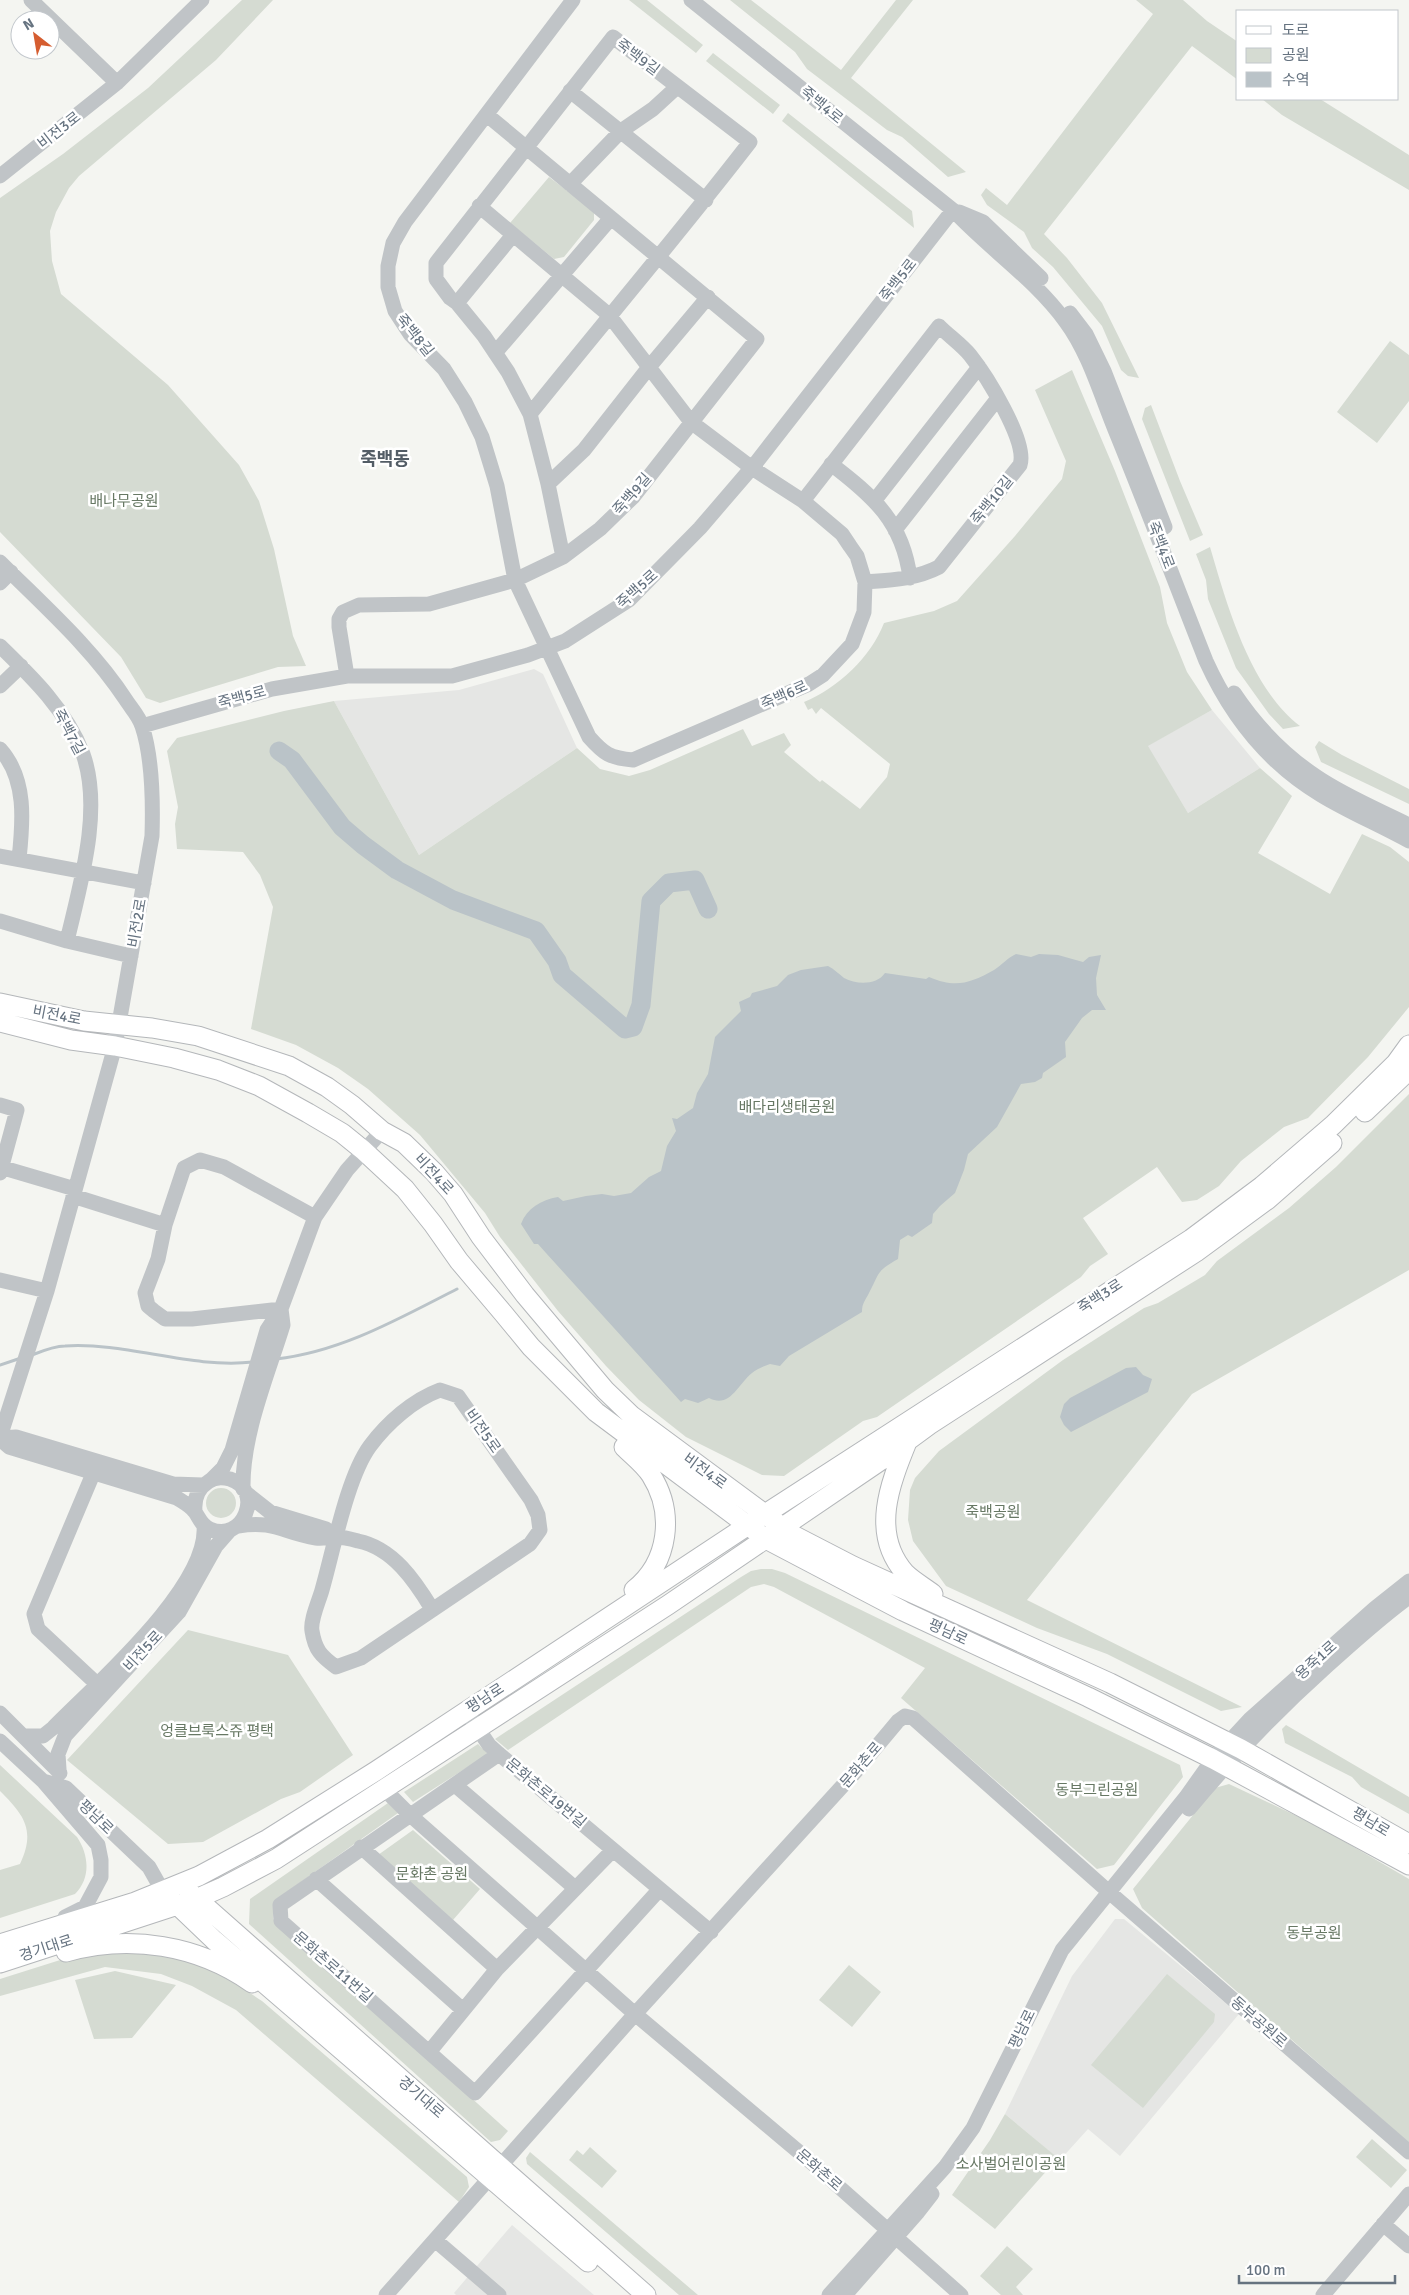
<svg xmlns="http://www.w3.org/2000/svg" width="1409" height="2295" font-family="Signika,'Noto Sans KR',sans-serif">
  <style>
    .built { fill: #e5e6e4 }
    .green { fill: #d5dbd2 }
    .water { fill: #bac3c8 }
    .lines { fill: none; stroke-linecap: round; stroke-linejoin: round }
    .stream { stroke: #bac3c8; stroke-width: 3 }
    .river { stroke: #bac3c8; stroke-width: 19 }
    .major-casing { stroke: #b4b7ba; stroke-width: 21 }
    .minor { stroke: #c0c4c7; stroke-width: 15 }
    .major { stroke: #fff; stroke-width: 19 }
    .labels { text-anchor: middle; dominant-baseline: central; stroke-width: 5; stroke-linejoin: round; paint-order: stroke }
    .street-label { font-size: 15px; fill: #667380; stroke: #fff }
    .park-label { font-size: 15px; fill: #677864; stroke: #fff }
    .quarter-label { font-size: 18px; font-weight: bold; fill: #535d66; stroke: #fff }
  </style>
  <rect width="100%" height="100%" fill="#f4f5f1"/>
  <!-- built -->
  <path class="built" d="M534 669 543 674 577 748 419 855 334 701 459 690Z
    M1212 710 1260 768 1188 813 1147 746Z
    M1115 1919H1124L1239 2014 1120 2156 1088 2129 1060 2160 1005 2114 1072 1976Z
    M512 2225 594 2295H456L454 2293Z"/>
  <!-- green -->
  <path class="green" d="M242 0H273L216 60 79 176 69 188 56 212 50 231 52 261 61 294 168 385 239 465 259 501 274 549 293 636 306 666 278 667 160 703 146 698 121 657 0 532V198L63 154 148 88Z
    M629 0H647L703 45 696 53Z
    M730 0H751L841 70 896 0H913L851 78 966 172 948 177 902 137 887 130 807 69 795 52Z
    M1136 0H1183L1207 21 1238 42V80L1192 46 1044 234 1067 258 1102 303 1139 378 1128 376 1121 370 1102 326 1053 267 1032 248 1024 232 987 205 981 195 986 188 1007 205 1153 14Z
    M713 53 780 105 773 114 706 61Z
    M1262 99H1320L1409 155V190L1282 115Z
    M788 113 912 211 914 228 782 121Z
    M549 177 594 211V220L564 257 554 259 510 223Z
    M1390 341 1409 355V401L1377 443 1337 412Z
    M1072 370 1115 471 1160 587 1167 623 1187 672 1212 710 1148 746 1188 813 1260 768 1292 796 1258 853 1330 894 1362 834 1390 847 1409 862V1007L1368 1057 1308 1118 1284 1127 1241 1161 1219 1186 1197 1200 1182 1202 1157 1167 1083 1218 1108 1254 1090 1266 1081 1277 877 1417 863 1421 784 1476 762 1475 686 1437 639 1400 606 1366 558 1311 500 1237 485 1213 420 1135 368 1089 338 1068 296 1045 251 1029 273 907 260 875 243 852 177 849 175 824 178 807 167 751 177 738 284 711 334 701 419 855 577 748 600 769 629 776 650 770 743 729 752 746 784 733 791 745 784 752 820 782 822 780 860 809 887 777 890 764 821 708 816 714 812 708 808 710 804 702C838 688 871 657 884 623L934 611 957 601 1015 536 1062 479 1066 461 1035 390Z
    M1151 405 1180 481 1203 535 1190 541 1142 419 1145 408Z
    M1210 547C1227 605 1250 688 1300 726L1283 729 1269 714 1236 668 1208 599 1206 580 1196 554Z
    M1319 741 1342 755 1409 789V804L1321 762 1315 747Z
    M1409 1094V1270L1192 1394 1027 1600 1242 1707 1221 1711 1107 1654 1037 1628 946 1586 913 1541 908 1520 910 1490 915 1478 939 1451 1063 1360 1144 1308 1158 1303 1205 1275 1217 1261 1289 1208 1336 1167Z
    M206 1503a15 15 0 1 1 30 0a15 15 0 1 1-30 0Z
    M761 1569H772L785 1573 1180 1765 1183 1777 1114 1865 1097 1869 901 1698 925 1668 774 1587 764 1584 751 1587 511 1748 508 1750 495 1739 741 1577 751 1571Z
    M188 1630 288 1655 353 1755 300 1792 281 1799 203 1842 168 1844 67 1760Z
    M1286 1725 1409 1797V1814L1361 1787 1352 1777 1285 1743 1282 1729Z
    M478 1744 488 1754 413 1802 404 1792Z
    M0 1765 77 1837C89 1855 91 1878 75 1894L0 1918V1870L20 1864C36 1830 24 1815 0 1791Z
    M1229 1784 1316 1825 1409 1879V2143L1142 1908 1133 1889 1215 1788Z
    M388 1803 398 1813 274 1901 273 1919 508 2131 500 2140 491 2142 249 1924 250 1899Z
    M413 1830 480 1889 453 1920 378 1855Z
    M127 1949C138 1950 151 1950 162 1952 198 1961 231 1980 262 2001L467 2177 469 2187 459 2202 236 2010 192 1986 161 1974 105 1967 0 1996V1979L76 1955Z
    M849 1965 881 1992 852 2027 819 2000Z
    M115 1971 176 1985 132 2038 94 2039 75 1980Z
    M1167 1974 1215 2014 1214 2022 1143 2108 1091 2065Z
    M1005 2114 1058 2158 995 2229 952 2195 990 2140Z
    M1372 2139 1407 2170 1391 2188 1356 2157Z
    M590 2147 617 2171 602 2188 569 2160 577 2150 583 2155Z
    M530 2152 698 2295H679L527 2164 526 2158Z
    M1007 2246 1033 2269 1016 2287 1023 2295H1001L980 2276Z"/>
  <!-- water -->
  <path class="water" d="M1016 954 1031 957 1039 954 1058 955 1083 962 1089 957 1101 955 1096 978 1097 995 1106 1010H1092L1082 1018 1065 1042 1066 1057 1043 1073 1042 1078 1035 1082 1021 1084 997 1127 968 1154 964 1170 955 1193 940 1206 933 1214 932 1223 912 1237 908 1235 900 1240 898 1259C875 1272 880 1273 869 1293 865 1301 862 1303 862 1312L789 1356 780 1366 770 1364C764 1366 757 1369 752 1373 738 1384 730 1409 709 1398L698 1403 685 1399 681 1402 546 1253 538 1244H534L521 1224C527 1208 541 1200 558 1197L563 1201 586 1196 602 1194 614 1196 631 1193 649 1177 661 1171 667 1146 676 1131 672 1118 677 1119 693 1108 697 1093 708 1074 715 1037 741 1011 739 1002 750 997 752 993 777 986 788 975 801 970 828 966C834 969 839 974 844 978 857 985 877 985 885 973L926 979 929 977C955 988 969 984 994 970 1002 965 1007 958 1016 954Z
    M1136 1367 1143 1375 1152 1379 1148 1392 1071 1432 1064 1425 1060 1417 1064 1404 1070 1398 1126 1368Z"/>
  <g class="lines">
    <!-- stream -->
    <path class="stream" d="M32 1355C42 1351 54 1346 65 1346 127 1342 190 1369 253 1362
      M276 1359C341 1352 400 1318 457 1289
      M0 1365 21 1358"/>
    <!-- river -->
    <path class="river" d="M279 751 292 760 342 827 363 845 397 870 453 900 536 931 557 961 562 975 625 1029 633 1027 641 1005 651 901 669 883 695 880 708 909"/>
    <!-- major casing -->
    <g class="major-casing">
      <path id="major" d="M0 1003 84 1021 152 1028 198 1036 289 1066 327 1087 352 1105 382 1131 404 1143 434 1172 453 1194 481 1237 525 1295 605 1390 632 1416 793 1535 853 1566 1110 1683 1241 1749 1409 1844
        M0 1022 71 1040 115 1046 174 1058 218 1070 259 1086 308 1113 342 1133 363 1150 405 1189 433 1224 459 1261 503 1313 531 1347 596 1412 766 1539 903 1611 1088 1697 1213 1759 1409 1865
        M1365 1112 1409 1070
        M907 1442C890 1484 870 1533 905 1573 913 1581 924 1587 933 1594
        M624 1447C633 1456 644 1464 651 1475 675 1513 669 1562 634 1590
        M189 1892 646 2295
        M169 1897 214 1940 588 2262
        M0 1944 135 1902 199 1876 268 1839 376 1771 765 1514 1191 1239 1262 1186 1333 1125 1396 1063 1409 1045
        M66 1952C130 1934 198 1945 252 1983
        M0 1963 196 1899 223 1887 276 1859 668 1605 880 1461 929 1425 1196 1252 1267 1200 1332 1143"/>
    </g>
    <!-- minor -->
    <path class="minor" d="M31 0 117 83
      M691 0 953 210C989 249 1034 278 1066 322 1089 353 1101 396 1116 432 1147 508 1176 585 1206 661 1231 716 1269 764 1321 795 1349 812 1380 825 1409 841
      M570 91 706 200
      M0 176 117 83 202 0
      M570 184 621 131 653 109 677 87
      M479 206 609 315 691 422 752 468 803 501 842 534 850 546 857 556 865 582 864 612 852 644 823 675 809 684 633 760C610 758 604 754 589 737L515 580 497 486 482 437 465 402 444 369 410 334 395 311 388 287V266L393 243 405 222 573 0
      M959 212 983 222 1041 278
      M457 303 513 235
      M1070 313 1086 334 1104 371 1165 527
      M495 353 611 218
      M530 414C603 323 679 234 750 142L613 37 436 263V279L450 298 457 303 484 336 508 372 530 414 548 484 563 557
      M831 464C873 496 903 522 910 578
      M548 484 584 450 650 366 708 297
      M875 500 979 367
      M803 501 939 326C949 336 962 345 970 355 986 375 1028 442 1020 465L939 567C916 579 891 580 865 582
      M895 530 998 398
      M0 562C44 606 92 648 126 700 131 708 139 716 142 726 152 756 153 804 152 836L115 1046 47 1291 0 1437
      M0 583 11 572
      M0 646C32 677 67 711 83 754 103 810 80 885 67 941
      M347 676 339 627V619L343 612 359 605 429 604 515 580 563 557 600 529 633 497 757 339 487 115
      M0 686 21 666
      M1234 693C1256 726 1284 755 1317 777 1345 796 1379 810 1409 825
      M142 726 272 689 347 676H452L528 655 565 641 629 600 700 528 755 464 953 210
      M0 749C27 779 23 822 19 859
      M0 856 144 883
      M0 921 67 941 131 956
      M0 1105 17 1110 0 1173
      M0 1167 75 1189
      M73 1196 165 1225 184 1168 200 1160 224 1167 315 1217
      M165 1225 158 1259 145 1293 148 1306 154 1311 165 1319H192L281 1309
      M0 1280 47 1291
      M440 1390 458 1396 531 1500 538 1515 540 1530 530 1544 361 1658 336 1667C321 1656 315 1650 312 1631 310 1620 319 1601 322 1590 333 1552 347 1477 370 1446 387 1423 413 1400 440 1390Z
      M0 1438 16 1437 173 1484 203 1485
      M0 1439 9 1447 177 1498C183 1502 191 1506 195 1512 200 1519 201 1525 210 1529 243 1544 265 1490 230 1479 222 1477 214 1477 208 1482 197 1489 194 1499 195 1511
      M212 1479 223 1468 232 1450 267 1330 281 1309 315 1217 347 1170 382 1131
      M243 1489C242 1435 267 1377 283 1325L281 1309
      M246 1493 270 1512 326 1529 337 1537
      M238 1526C275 1520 283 1533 316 1538 323 1539 329 1537 336 1537 343 1537 351 1539 358 1541 393 1548 415 1581 432 1609
      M97 1684 38 1629 34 1614 98 1462
      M466 1711 489 1745 499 1754 711 1932
      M0 1713 60 1773
      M24 1736H43L53 1728C94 1686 209 1587 204 1526
      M0 1741 43 1781 66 1788 149 1867 162 1890
      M499 1754 280 1905 281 1921 475 2093 659 1890
      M59 1769 58 1754 65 1736 179 1612 216 1546 230 1530
      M44 1782 98 1845 101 1860V1877L85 1907 65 1917
      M455 1785 575 1888
      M384 1789 409 1814 635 2014 386 2295
      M1189 1809C1232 1757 1277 1711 1327 1666 1354 1642 1380 1618 1409 1597
      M361 1847 497 1969
      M316 1879 463 2010
      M430 2051 497 1969 613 1850
      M1383 2224 1409 2246
      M435 2240 499 2295
      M829 2295 945 2167 973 2128 1062 1950 1186 1797 1213 1759 1250 1719 1375 1608 1409 1581
      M845 2295 918 2212 932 2194
      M961 2295 812 2163 635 2014 857 1770 898 1721 905 1716 913 1718 1109 1892 1409 2152
      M1323 2295 1409 2194"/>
    <!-- major -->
    <use href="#major" class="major"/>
  </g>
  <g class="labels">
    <!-- street labels -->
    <g class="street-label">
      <text transform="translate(638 57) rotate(37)">죽백9길</text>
      <text transform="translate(822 105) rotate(39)">죽백4로</text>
      <text transform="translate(59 130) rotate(-38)">비전3로</text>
      <text transform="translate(898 280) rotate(-52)">죽백5로</text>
      <text transform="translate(415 335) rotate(51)">죽백8길</text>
      <text transform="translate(632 494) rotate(-49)">죽백9길</text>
      <text transform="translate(992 500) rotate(-51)">죽백10길</text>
      <text transform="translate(1161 545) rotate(69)">죽백4로</text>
      <text transform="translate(637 589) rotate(-42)">죽백5로</text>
      <text transform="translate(784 695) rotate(-24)">죽백6로</text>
      <text transform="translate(242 697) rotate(-15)">죽백5로</text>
      <text transform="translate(69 732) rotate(62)">죽백7길</text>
      <text transform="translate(137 923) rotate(-80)">비전2로</text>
      <text transform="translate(57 1015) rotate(11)">비전4로</text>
      <text transform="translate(434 1174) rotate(47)">비전4로</text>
      <text transform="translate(1100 1296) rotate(-33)">죽백3로</text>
      <text transform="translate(483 1431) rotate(55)">비전5로</text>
      <text transform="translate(705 1471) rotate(36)">비전4로</text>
      <text transform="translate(948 1632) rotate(25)">평남로</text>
      <text transform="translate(143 1651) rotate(-47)">비전5로</text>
      <text transform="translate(1316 1660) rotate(-42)">용죽1로</text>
      <text transform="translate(485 1698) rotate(-33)">평남로</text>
      <text transform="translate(861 1765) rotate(-49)">문화촌로</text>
      <text transform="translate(546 1793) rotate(40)">문화촌로19번길</text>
      <text transform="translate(96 1817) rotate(44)">평남로</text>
      <text transform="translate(1371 1822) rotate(31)">평남로</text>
      <text transform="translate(46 1948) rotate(-18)">경기대로</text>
      <text transform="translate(333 1967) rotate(41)">문화촌로11번길</text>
      <text transform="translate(1259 2022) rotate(41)">동부공원로</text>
      <text transform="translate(1022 2029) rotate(-64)">평남로</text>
      <text transform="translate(421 2097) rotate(41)">경기대로</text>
      <text transform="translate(819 2170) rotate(41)">문화촌로</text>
    </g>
    <!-- park labels -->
    <g class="park-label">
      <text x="124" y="501">배나무공원</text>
      <text x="787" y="1107">배다리생태공원</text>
      <text x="993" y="1512">죽백공원</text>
      <text x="217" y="1731">엉클브룩스쥬 평택</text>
      <text x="1097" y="1790">동부그린공원</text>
      <text x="432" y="1874">문화촌 공원</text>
      <text x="1314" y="1933">동부공원</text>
      <text x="1011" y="2164">소사벌어린이공원</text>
    </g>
    <!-- quarter labels -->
    <g class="quarter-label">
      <text x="385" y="459">죽백동</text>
    </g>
  </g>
  <!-- legend -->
  <rect x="1236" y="10" width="162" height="90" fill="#ffffff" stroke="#c2c7cc"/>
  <rect x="1246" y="26" width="25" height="8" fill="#ffffff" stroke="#c2c7cc"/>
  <text x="1282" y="35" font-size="15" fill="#667380">도로</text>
  <rect x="1246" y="48" width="25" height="15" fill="#d5dbd2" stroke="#c2c7cc"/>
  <text x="1282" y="60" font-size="15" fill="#667380">공원</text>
  <rect x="1246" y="72" width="25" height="15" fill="#bac3c8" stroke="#c2c7cc"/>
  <text x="1282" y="85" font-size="15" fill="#667380">수역</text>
  <!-- north arrow -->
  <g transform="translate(35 35) rotate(329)"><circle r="24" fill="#ffffff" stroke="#c2c7cc"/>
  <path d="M0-4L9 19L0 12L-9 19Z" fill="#d55d30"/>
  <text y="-8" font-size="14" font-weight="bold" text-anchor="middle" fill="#667380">N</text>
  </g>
  <!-- scale -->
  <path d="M1239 2275v8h156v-8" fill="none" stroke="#667380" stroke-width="2.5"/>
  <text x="1246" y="2275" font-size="15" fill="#667380" stroke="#ffffff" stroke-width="4" paint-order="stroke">100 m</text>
</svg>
